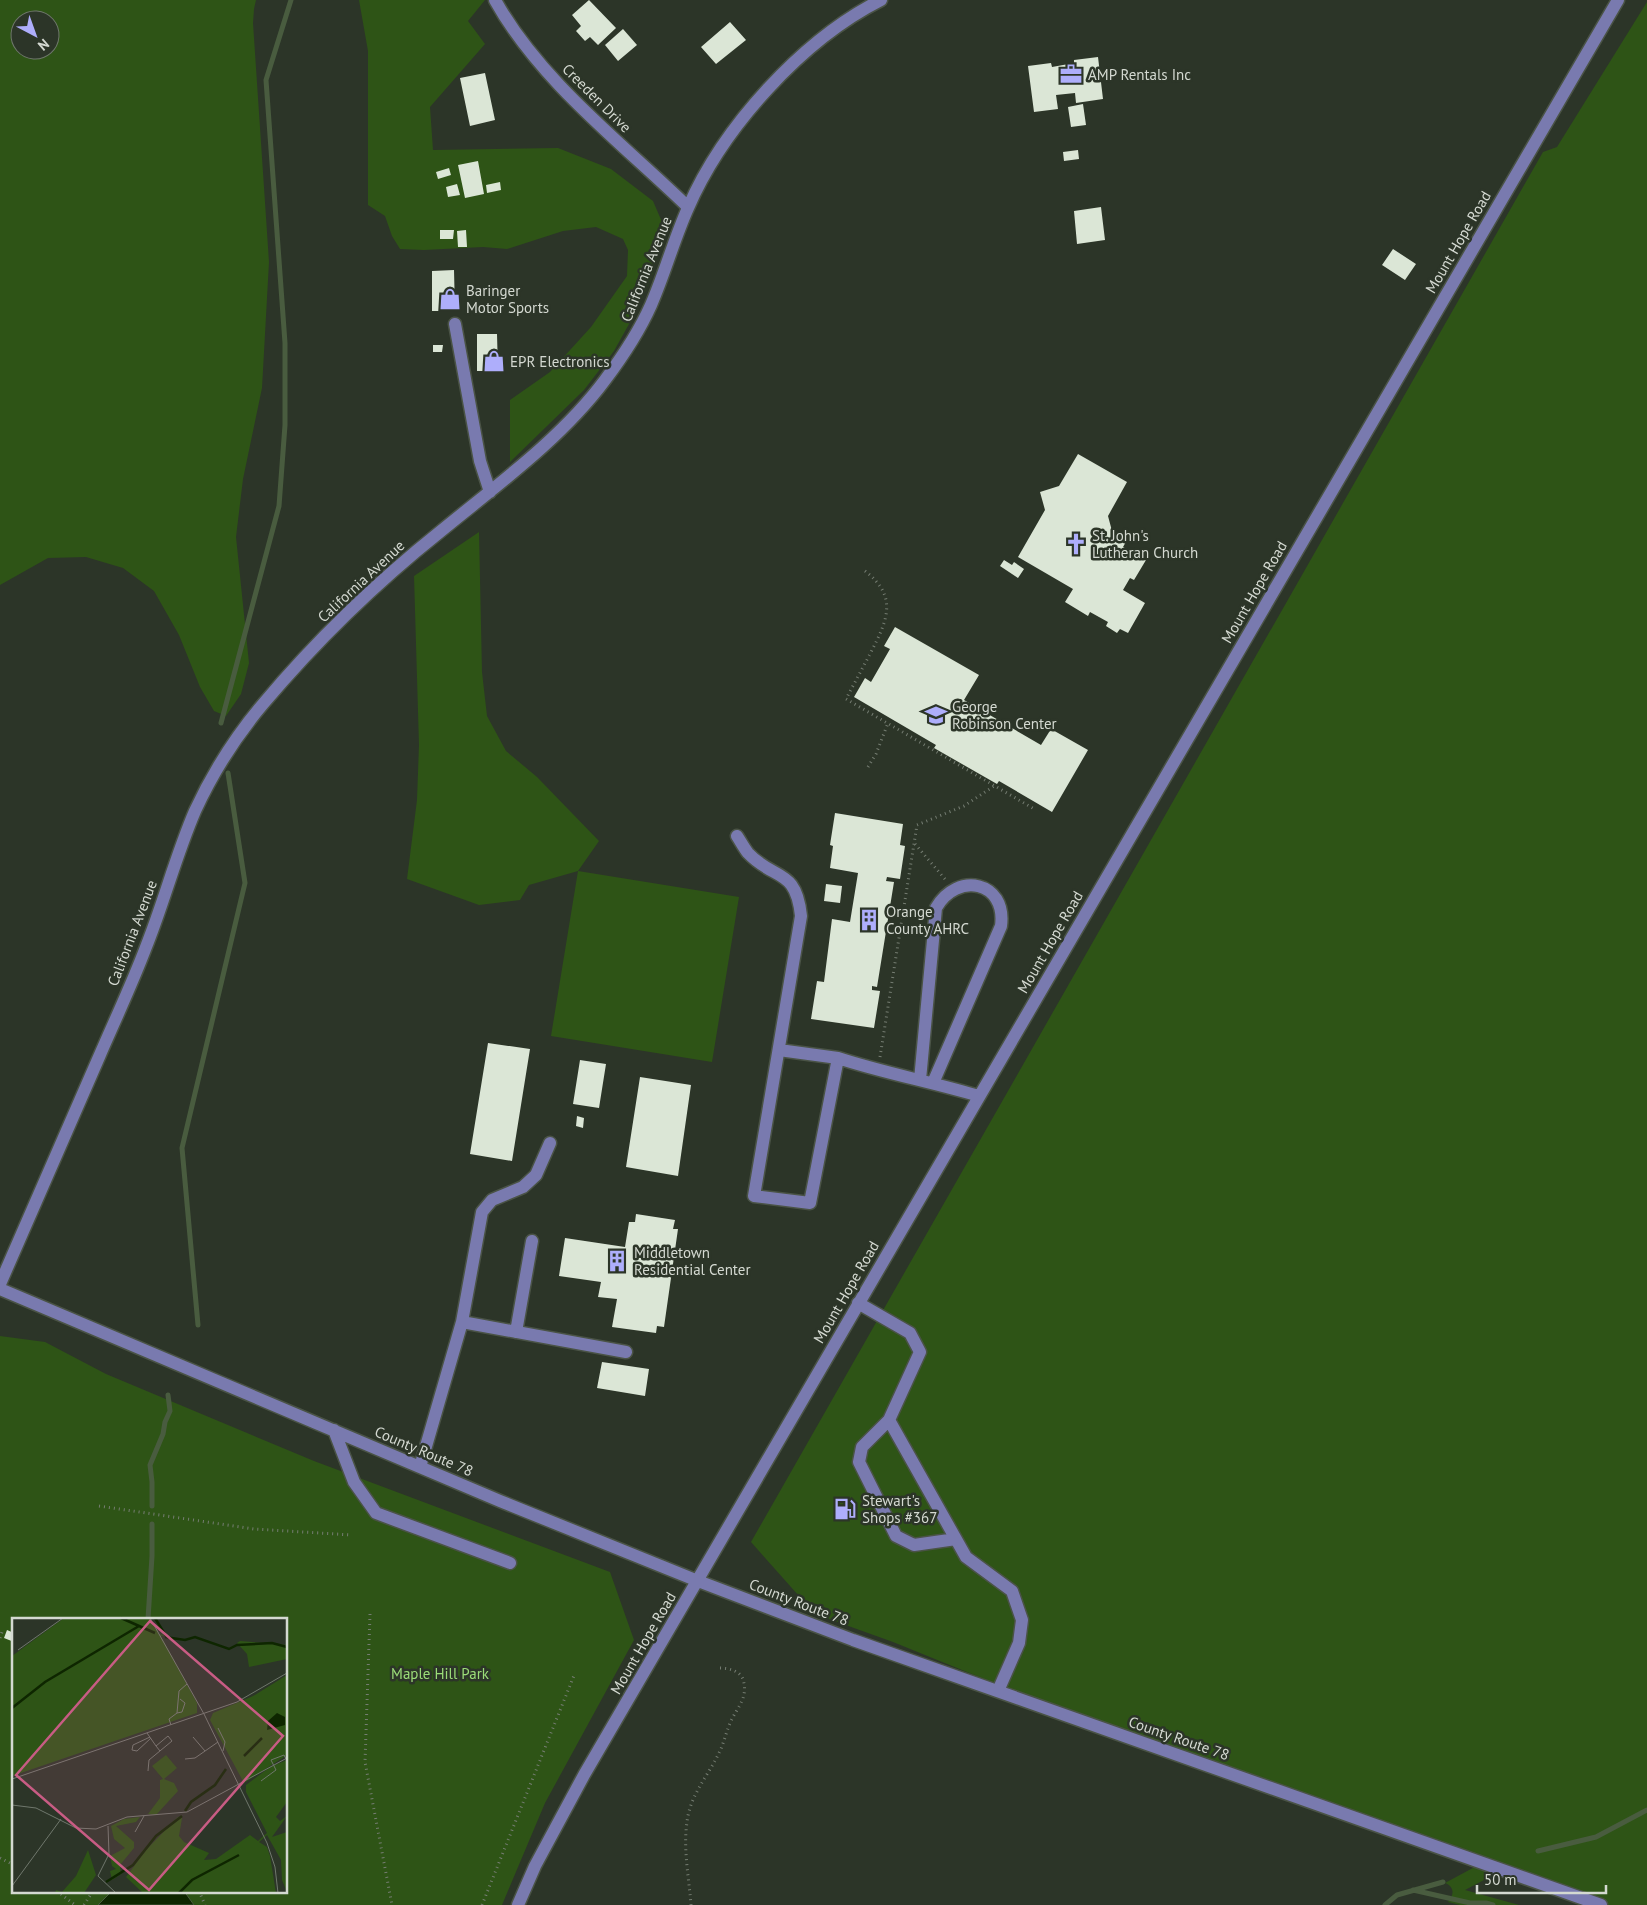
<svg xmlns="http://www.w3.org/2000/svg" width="1647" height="1905" font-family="'PT Sans',sans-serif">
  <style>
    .green { fill: #2e5416; fill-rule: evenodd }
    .water { fill: #0e2600; stroke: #495c3f }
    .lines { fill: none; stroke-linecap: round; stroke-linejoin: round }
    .stream { stroke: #495c3f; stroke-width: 5 }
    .building { fill: #dbe6d6 }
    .minor-casing { stroke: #4a5346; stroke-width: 15 }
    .path { stroke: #757d72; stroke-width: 3; stroke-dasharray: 1 4; stroke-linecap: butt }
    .minor { stroke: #797aaf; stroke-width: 12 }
    .labels { text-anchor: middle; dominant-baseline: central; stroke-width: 5; stroke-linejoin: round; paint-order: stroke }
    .poi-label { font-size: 15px; fill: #d4d9d1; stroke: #2c3528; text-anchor: start }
    .street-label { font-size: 15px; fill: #d4d9d1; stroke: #2c3528 }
    .park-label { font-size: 15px; fill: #9bdd78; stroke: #2c3528 }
    .inset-river { fill: none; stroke: #0e2600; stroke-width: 2.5 }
    .inset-road { fill: none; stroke: #6f776c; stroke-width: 1 }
    .view { fill: #c85c84; fill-opacity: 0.15; stroke: #c85c84; stroke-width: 2.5 }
    .inset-edge { fill: none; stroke: #d4d9d1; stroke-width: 2.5 }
  </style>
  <rect width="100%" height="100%" fill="#2c3528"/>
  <!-- green -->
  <path class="green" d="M0 0H256L254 9 253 23 269 262 262 388 243 479 236 537 249 663 241 694 226 716 214 711 200 687 179 635 154 591 123 568 86 557 48 558 0 585ZM20 20H50V50H20Z
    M359 0H485L468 21 485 44 430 107 433 150 558 148 611 169 653 201 662 222 660 243 653 273 638 308 614 351 584 390 510 462V400L550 372 591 327 627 276 628 250 623 239 596 227 563 231 507 249 483 247 424 250 400 249 392 236 385 216 368 205V51Z
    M1647 2V1905H1608L1503 1870 1465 1890 1519 1905H1460L1448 1902C1454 1895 1455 1887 1445 1883L1482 1863 1041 1702 893 1642 815 1614 751 1542 1543 152 1557 147Z
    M479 532 482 672 487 716 506 751 537 777 599 841 578 871 739 897 712 1062 551 1036 578 871 529 885 520 900 479 905 407 879 417 800 419 745 414 576Z
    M0 1336 45 1342 106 1374 314 1461 610 1572 634 1640 545 1803 502 1905H0ZM14 1619H286V1891H14Z"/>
  <!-- water -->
  <path class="water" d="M112 1891H184L194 1905H98Z"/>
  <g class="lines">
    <!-- stream -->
    <path class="stream" d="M221 723 279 506 285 425V343L266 80 291 0
      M198 1325 182 1148 245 883 228 773
      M152 1506V1482L150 1465 163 1434 165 1422 170 1411 168 1395
      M148 1619 152 1556V1524
      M1538 1851 1596 1837 1647 1810
      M1413 1890 1470 1903H1486L1493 1905
      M1385 1905 1397 1895 1443 1882"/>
  </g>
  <!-- building -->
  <path class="building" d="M589 0 616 28 598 45 590 37 585 41 576 31 581 26 572 15Z
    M730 22 746 40 716 64 701 47Z
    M623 29 637 45 618 61 605 45Z
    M1098 57 1103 99 1076 103 1075 93 1056 95 1058 109 1034 112 1028 66 1051 63 1052 67 1074 63V60Z
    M485 73 495 120 470 126 460 78Z
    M1083 104 1086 125 1071 127 1068 107Z
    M1078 150 1079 159 1064 161 1063 152Z
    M478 161 484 194 465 198 458 165Z
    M449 168 451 175 438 179 436 172Z
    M500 182 501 190 487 193 486 185Z
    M457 184 460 195 448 197 446 187Z
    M1101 207 1105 240 1077 244 1074 211Z
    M440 230H454L453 239H440Z
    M466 230 467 247H458L457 231Z
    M1393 249 1416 264 1405 280 1382 265Z
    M454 270 455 311H432V271Z
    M477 334H497L498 371H477Z
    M433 345H443L442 352H433Z
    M1078 454 1127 482 1108 516 1112 531 1127 540 1123 547 1146 560 1134 580 1130 578 1123 590 1145 603 1128 633 1120 629 1117 633 1106 626 1108 622 1090 612 1088 616 1065 602 1073 589 1018 557 1045 510 1040 492 1059 486Z
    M1004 560 1012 565 1014 562 1024 569 1018 578 1000 566Z
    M895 627 979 675 964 700 1041 745 1051 729 1088 750 1052 812 999 781 997 784 934 748 936 745 854 697 865 678 871 682 890 649 884 646Z
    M835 813 903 824 900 845 905 846 900 879 887 877 886 881 894 882 877 987 872 986V990L880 991 874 1028 811 1019 817 981 824 982 832 919 850 922 858 873 830 868 833 846 830 845Z
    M826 884 842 886 840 903 824 901Z
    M488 1043 530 1049 512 1161 470 1154Z
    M580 1060 606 1064 599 1108 573 1104Z
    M640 1077 691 1085 678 1176 626 1167Z
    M577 1116 584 1118 583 1128 576 1126Z
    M636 1214 675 1220 673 1229H678L664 1327 657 1326 656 1333 612 1327 617 1299 598 1297 601 1282 559 1276 565 1238 625 1247 629 1222H635Z
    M602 1362 649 1369 645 1396 597 1388Z
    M7 1630 14 1633V1642L4 1638Z"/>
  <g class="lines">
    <!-- minor casing -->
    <g class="minor-casing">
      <path id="minor" d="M495 0C540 81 622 143 688 207
        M455 324 480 461 490 492
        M737 836C741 842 744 848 748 853 774 881 796 867 801 916L754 1196 810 1203 838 1058 779 1050
        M838 1058C884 1073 932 1082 979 1096
        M920 1080 936 908C957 871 1007 881 1001 926L933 1083
        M0 1284C33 1208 66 1133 99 1057 115 1020 132 984 146 947 164 902 176 855 195 811 213 772 236 736 263 704 316 641 377 582 441 531 497 485 562 438 605 380 623 356 639 332 651 305 665 273 674 239 688 208 723 127 802 40 881 0
        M0 1289 500 1501 698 1581 853 1640 1601 1905
        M858 1303 910 1333 920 1352 889 1420 966 1557 1012 1591 1022 1620 1019 1643 998 1691
        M462 1322 626 1352
        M516 1332 532 1241
        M889 1420 862 1447 859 1462 896 1536 914 1545 956 1539
        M334 1430 354 1482 376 1513 510 1563
        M420 1467 462 1322 482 1212 492 1200 523 1187 536 1175 550 1143
        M518 1905 535 1866 584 1775 1618 0"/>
    </g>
    <!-- path -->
    <path class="path" d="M865 571C899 597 887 621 870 654 862 669 854 684 846 699L1036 810
      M868 767 876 754 888 723
      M915 844 945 879
      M880 1057 917 825 964 806 994 786
      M99 1506 254 1529 352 1535
      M370 1614 365 1762 392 1905
      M0 1638 2 1632
      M0 1858 14 1865
      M57 1891 75 1905
      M199 1891 205 1905
      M84 1905 93 1891
      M482 1905 575 1673
      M691 1905C689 1878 683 1849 687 1822 690 1795 708 1776 719 1753 724 1743 726 1732 731 1721 737 1708 747 1699 744 1683 742 1670 728 1668 717 1668"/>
    <!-- minor -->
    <use href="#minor" class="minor"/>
  </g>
  <!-- icons -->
  <defs>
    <g id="office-bare" transform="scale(1.725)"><path d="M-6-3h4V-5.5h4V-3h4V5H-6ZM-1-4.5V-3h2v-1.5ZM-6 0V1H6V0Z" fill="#aeaefb" stroke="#2c3528" stroke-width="2.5" paint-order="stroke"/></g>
    <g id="shop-bare" transform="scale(1.725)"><path d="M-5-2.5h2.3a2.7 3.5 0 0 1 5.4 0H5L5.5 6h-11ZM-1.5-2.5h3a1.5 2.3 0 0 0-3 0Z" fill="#aeaefb" stroke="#2c3528" stroke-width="2.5" paint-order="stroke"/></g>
    <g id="church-bare" transform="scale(1.725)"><path d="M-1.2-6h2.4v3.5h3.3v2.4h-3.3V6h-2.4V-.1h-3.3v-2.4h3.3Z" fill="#aeaefb" stroke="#2c3528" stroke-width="2.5" paint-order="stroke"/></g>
    <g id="school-bare" transform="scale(1.725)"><path d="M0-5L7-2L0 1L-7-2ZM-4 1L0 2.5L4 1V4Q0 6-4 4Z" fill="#aeaefb" stroke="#2c3528" stroke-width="2.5" paint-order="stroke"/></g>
    <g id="building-bare" transform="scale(1.725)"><path d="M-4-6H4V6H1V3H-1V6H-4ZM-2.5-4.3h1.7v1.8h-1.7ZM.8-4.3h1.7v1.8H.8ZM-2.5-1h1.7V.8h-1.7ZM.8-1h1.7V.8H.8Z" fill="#aeaefb" stroke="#2c3528" stroke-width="2.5" paint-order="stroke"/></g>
    <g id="fuel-bare" transform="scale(1.725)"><path d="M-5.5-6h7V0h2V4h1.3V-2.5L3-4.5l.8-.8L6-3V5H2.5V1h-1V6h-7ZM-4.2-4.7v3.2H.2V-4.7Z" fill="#aeaefb" stroke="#2c3528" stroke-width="2.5" paint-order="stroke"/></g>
  </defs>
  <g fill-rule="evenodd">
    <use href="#office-bare" x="1071" y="74"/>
    <use href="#shop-bare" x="450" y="299"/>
    <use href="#shop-bare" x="494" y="361"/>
    <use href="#church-bare" x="1076" y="544"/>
    <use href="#school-bare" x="936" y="715"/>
    <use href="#building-bare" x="869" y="920"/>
    <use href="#building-bare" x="617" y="1261"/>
    <use href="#fuel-bare" x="845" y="1509"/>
  </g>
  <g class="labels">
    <!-- poi labels -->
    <g class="poi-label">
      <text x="1088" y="74">AMP Rentals Inc</text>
      <text x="466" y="290">Baringer<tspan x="466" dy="17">Motor Sports</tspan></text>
      <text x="510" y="361">EPR Electronics</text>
      <text x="1092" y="535">St. John's<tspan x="1092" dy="17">Lutheran Church</tspan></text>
      <text x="952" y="706">George<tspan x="952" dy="17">Robinson Center</tspan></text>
      <text x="886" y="911">Orange<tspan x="886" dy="17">County AHRC</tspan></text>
      <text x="634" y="1252">Middletown<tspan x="634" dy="17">Residential Center</tspan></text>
      <text x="862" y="1500">Stewart's<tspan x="862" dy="17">Shops #367</tspan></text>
    </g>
    <!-- street labels -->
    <g class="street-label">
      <text transform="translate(597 98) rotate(45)">Creeden Drive</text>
      <text transform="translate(1458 242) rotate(-60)">Mount Hope Road</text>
      <text transform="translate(646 269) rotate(-68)">California Avenue</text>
      <text transform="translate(361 581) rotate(-43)">California Avenue</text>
      <text transform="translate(1254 592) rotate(-60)">Mount Hope Road</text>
      <text transform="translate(132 933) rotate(-69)">California Avenue</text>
      <text transform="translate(1050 942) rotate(-60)">Mount Hope Road</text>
      <text transform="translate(846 1292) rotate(-60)">Mount Hope Road</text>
      <text transform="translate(424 1451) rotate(23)">County Route 78</text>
      <text transform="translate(799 1602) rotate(21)">County Route 78</text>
      <text transform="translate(643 1643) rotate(-60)">Mount Hope Road</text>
      <text transform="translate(1179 1738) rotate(19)">County Route 78</text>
    </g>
    <!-- park labels -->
    <g class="park-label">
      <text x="440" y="1673">Maple Hill Park</text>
    </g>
  </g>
  <!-- overview -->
  <g transform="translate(12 1618)">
    <rect width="275" height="275" fill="#2c3528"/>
    <path d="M52 0H138L147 16 151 17 142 0 154 17 149 18 185 85V95L0 158V38ZM228 23 275 27V41L237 49 235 36 225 25ZM275 57V137L232 165 198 102 201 95 241 78ZM154 137 165 150 152 161 162 165 166 173 144 197 136 196 148 180V162L151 161 140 148ZM275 142V184L264 199 268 203 275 198 260 219 275 214V274L270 262 269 242 255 217 247 224 255 229 258 238 264 275H131L114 259 134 232 166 199 170 200 167 218 172 224 197 235 192 242 204 241 238 217 246 223 255 215 234 174V167L258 149ZM128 199 124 204 104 208 122 224V230L108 247 109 256 100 262 98 253 104 251 100 248 98 238 113 230 102 221 99 208 112 201ZM76 232 84 257 72 275H43L44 272 50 274 64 258Z" fill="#2e5416"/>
    <path d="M265 95 273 99V107L255 112 256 103Z" fill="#0e2600"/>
    <path class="inset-river" d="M109 0 143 15M143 0 154 18M153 19 173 22 183 19 217 31 225 27 260 25 275 29M0 90 33 64 127 8M232 138 250 120M173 193 179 184 203 167 214 151M94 264 121 247 144 218 170 198M167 275 180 262 227 237"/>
    <path class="inset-road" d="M138 0 192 96 255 225 263 249 266 275M6 32 51 0M165 95 170 94 173 85 168 81M159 107 157 101 165 95 167 73 175 66M206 110 213 124 211 133M135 115 144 128M138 119 121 127 120 132 125 133 139 120M181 119 193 133M173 141 183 140 206 124M136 153 137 142 160 123 156 118 144 128 148 133M0 161 225 84 275 55M249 163 264 152 259 142 272 137 274 141M0 187 24 190 64 210 84 211 115 199 175 194 275 140M96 208 97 236 86 258 104 275M123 214 132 198M0 268 49 201"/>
    <path class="view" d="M138 3 271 118 137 272 4 157Z"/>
    <rect width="275" height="275" class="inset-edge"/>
  </g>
  <!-- north arrow -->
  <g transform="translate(35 35) rotate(139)"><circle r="24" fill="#2c3528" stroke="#6f776c"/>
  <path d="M0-4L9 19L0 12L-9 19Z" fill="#aeaefb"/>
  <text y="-8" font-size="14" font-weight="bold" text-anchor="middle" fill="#d4d9d1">N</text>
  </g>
  <!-- scale -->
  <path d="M1477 1885v8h129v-8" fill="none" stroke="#d4d9d1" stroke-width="2.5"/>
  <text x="1484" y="1885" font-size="15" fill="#d4d9d1" stroke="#2c3528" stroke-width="4" paint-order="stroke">50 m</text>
</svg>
